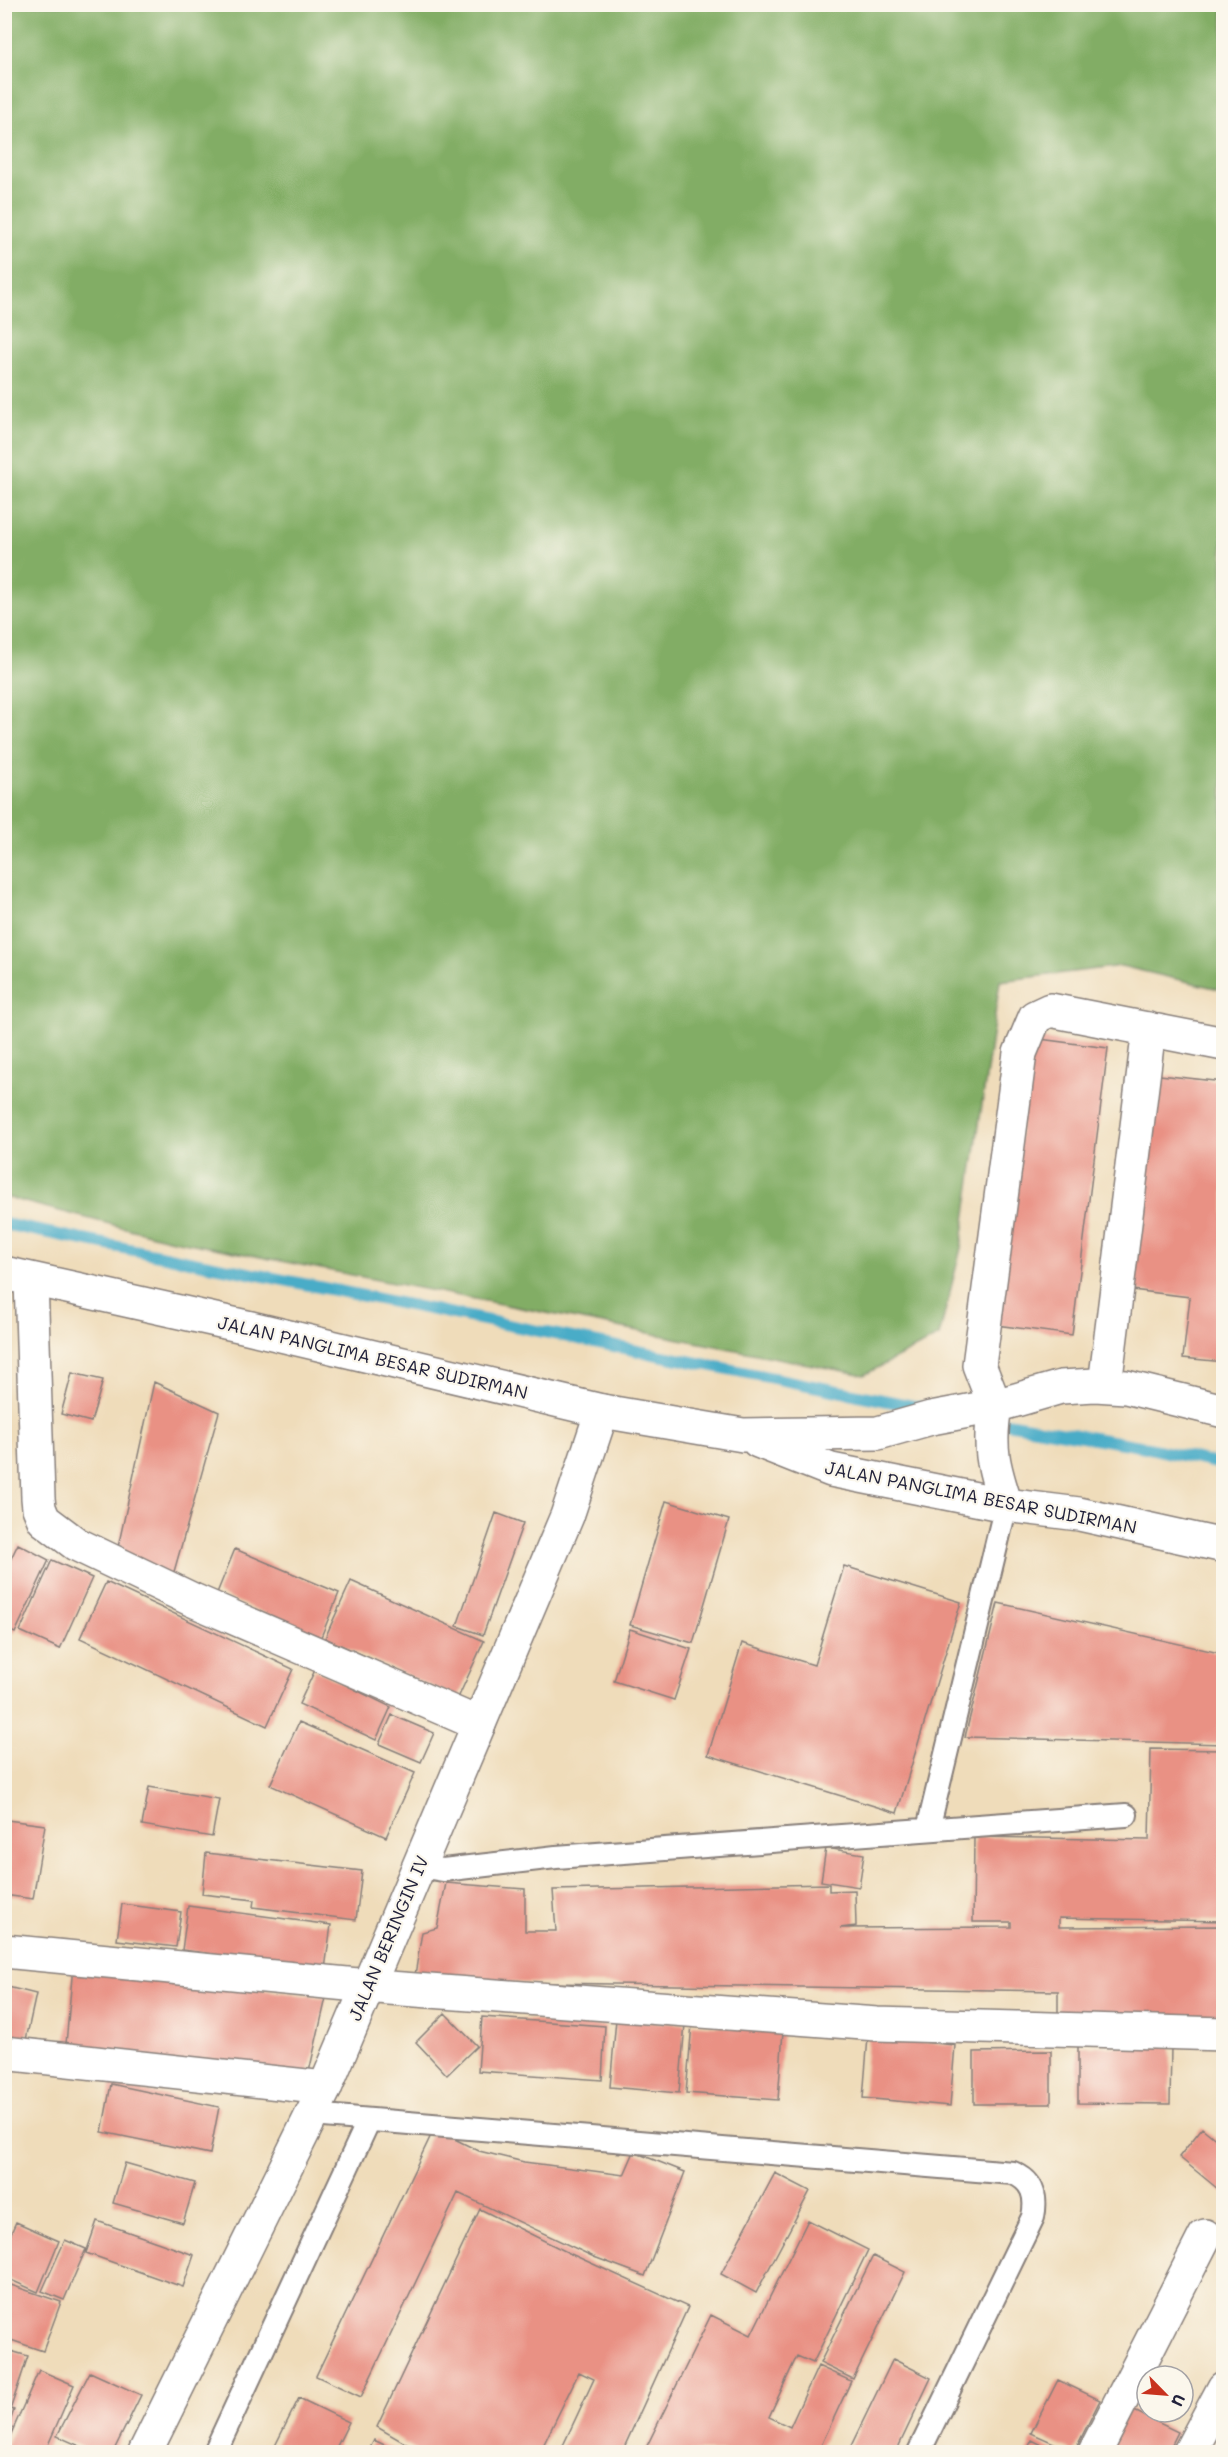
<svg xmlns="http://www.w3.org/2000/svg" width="1228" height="2457" font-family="Mali,sans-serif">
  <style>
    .forest { fill: #82ad65; stroke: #526850; stroke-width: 1.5 }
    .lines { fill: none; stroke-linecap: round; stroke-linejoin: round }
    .stream { stroke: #48acc7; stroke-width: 12 }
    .building { fill: #e99184 }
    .service-casing { stroke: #887f7a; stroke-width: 26 }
    .minor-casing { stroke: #887f7a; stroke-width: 36 }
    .tertiary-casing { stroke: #887f7a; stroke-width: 36 }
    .secondary-casing { stroke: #887f7a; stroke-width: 36 }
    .service { stroke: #fff; stroke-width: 22 }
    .minor { stroke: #fff; stroke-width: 33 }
    .tertiary { stroke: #fff; stroke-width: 33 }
    .secondary { stroke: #fff; stroke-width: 33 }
    .labels { text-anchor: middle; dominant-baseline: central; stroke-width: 4.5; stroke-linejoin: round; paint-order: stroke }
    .street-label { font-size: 18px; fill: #22223b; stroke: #fbf7ec }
  </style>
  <rect width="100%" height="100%" fill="#fbf7ec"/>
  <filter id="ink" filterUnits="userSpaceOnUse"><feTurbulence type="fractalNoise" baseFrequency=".0167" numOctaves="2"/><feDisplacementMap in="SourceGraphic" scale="12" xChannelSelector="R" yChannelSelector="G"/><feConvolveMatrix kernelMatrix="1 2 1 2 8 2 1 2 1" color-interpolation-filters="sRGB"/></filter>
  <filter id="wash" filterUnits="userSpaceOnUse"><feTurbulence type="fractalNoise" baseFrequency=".008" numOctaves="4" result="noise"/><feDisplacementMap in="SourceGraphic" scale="24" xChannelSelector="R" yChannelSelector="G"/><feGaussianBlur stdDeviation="1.35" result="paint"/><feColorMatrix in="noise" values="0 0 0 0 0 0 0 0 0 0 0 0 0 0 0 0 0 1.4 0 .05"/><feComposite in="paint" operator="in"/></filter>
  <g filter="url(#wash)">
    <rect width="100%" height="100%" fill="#efdcba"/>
    <!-- forest -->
    <path class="forest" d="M4 5H1223V990L1121 966 1000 981 961 1248 939 1336 864 1375 168 1239 5 1197Z"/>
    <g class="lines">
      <!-- stream -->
      <path class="stream" d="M4 1224 928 1409
        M995 1421 1140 1446 1224 1465"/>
    </g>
    <g id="blocks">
      <!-- building -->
      <path class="building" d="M1032 1038 1108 1048 1072 1335 996 1325Z
        M1150 1074 1224 1082V1362L1183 1358 1190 1297 1124 1289Z
        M72 1373 103 1380 91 1422 61 1414Z
        M154 1382 219 1412 170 1586 115 1561Z
        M666 1501 729 1520 693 1643 630 1625Z
        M496 1513 523 1523 483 1635 457 1626Z
        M18 1544 49 1560 15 1633 4 1628V1573Z
        M235 1549 339 1593 321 1637 217 1593Z
        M52 1560 92 1578 60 1649 20 1631Z
        M844 1566 961 1602 897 1813 708 1755 742 1643 814 1665Z
        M351 1581 484 1641 458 1698 325 1638Z
        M106 1582 293 1669 267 1726 80 1638Z
        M998 1603 1224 1654V1744L965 1737Z
        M630 1629 691 1649 674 1700 614 1681Z
        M315 1670 391 1707 376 1740 299 1704Z
        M392 1715 434 1733 421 1762 379 1744Z
        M299 1722 415 1773 386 1837 270 1785Z
        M1151 1749 1224 1750V1921L1059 1918V1927L1224 1926V2023L1058 2024V1991L414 1981 422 1932 437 1928 446 1883 525 1889V1931H556L553 1890 829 1884V1891L855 1890 856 1926 840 1928 1011 1927V1922H973L974 1837 1149 1840Z
        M149 1787 219 1799 212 1837 142 1825Z
        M7 1820 45 1825 33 1899 4 1895V1834Z
        M826 1848 864 1854 859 1887 821 1881Z
        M206 1853 362 1871 356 1920 253 1907 254 1900 202 1894Z
        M122 1904 181 1912 176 1947 117 1940Z
        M188 1906 331 1925 325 1969 182 1950Z
        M73 1966 326 1998 306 2085 65 2055Z
        M4 1986 36 1994 24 2049 4 2045Z
        M445 2013 477 2046 447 2075 416 2042Z
        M482 2017 605 2026 602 2080 478 2071Z
        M616 2019 685 2024 679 2093 610 2087Z
        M692 2024 783 2031 778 2100 686 2093Z
        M868 2037 955 2045 950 2106 863 2098Z
        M1078 2046H1171L1170 2104 1078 2103Z
        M1051 2051V2104H974V2052Z
        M111 2084 219 2107 210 2154 102 2132Z
        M1202 2128 1224 2146V2194L1179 2157Z
        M434 2129 479 2151 524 2162 624 2175 634 2152 685 2172 645 2276 594 2257 458 2193 361 2397 316 2376Z
        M125 2163 195 2183 183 2223 113 2203Z
        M775 2173 810 2191 756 2293 721 2274Z
        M480 2209 571 2254 688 2307 622 2452H560L594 2379 579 2372 540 2452H420L377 2427Z
        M808 2220 868 2250 813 2363 797 2356 769 2417 790 2427 818 2366 851 2381 818 2452H644L711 2315 751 2335Z
        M97 2221 194 2255 183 2287 86 2253Z
        M16 2222 59 2241 38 2292 4 2277V2249Z
        M65 2240 86 2249 64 2300 42 2291Z
        M873 2256 905 2272 853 2379 820 2363Z
        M8 2284 61 2302 43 2351 5 2338V2295Z
        M4 2349 28 2356 11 2407 4 2405Z
        M893 2359 931 2378 896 2452H848Z
        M39 2370 74 2385 45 2452H7L4 2450Z
        M90 2372 141 2395 113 2452H93L57 2436Z
        M1058 2380 1100 2400 1074 2452 1031 2433Z
        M299 2398 349 2422 334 2452H272Z
        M4 2407 14 2410 5 2436H4Z
        M1126 2407 1178 2432 1168 2452H1103Z
        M374 2440 399 2452H368Z
        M1032 2440 1056 2452H1026Z"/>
    </g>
  </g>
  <g filter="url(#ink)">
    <use href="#blocks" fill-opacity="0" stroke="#887f7a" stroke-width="1.5"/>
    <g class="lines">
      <!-- service casing -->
      <g class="service-casing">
        <path id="service" d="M928 1829 1006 1505
          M419 1866 443 1870 556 1857 1126 1815
          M312 2115 1013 2173C1033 2181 1037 2197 1033 2217L919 2452
          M215 2452 369 2120"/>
      </g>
      <!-- minor casing -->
      <g class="minor-casing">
        <path id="minor" d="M31 1280 38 1498 39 1508 44 1520 76 1544 193 1600 479 1724
          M1105 1385 1149 1029
          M995 1406 979 1365 1020 1053 1035 1017 1050 1010 1224 1044
          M4 1951 389 1988 877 2024 1224 2034
          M4 2053 325 2088
          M1095 2452 1205 2236
          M1190 2452 1224 2388"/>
      </g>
      <!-- tertiary casing -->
      <g class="tertiary-casing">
        <path id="tertiary" d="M145 2452 325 2088 567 1516 602 1411"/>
      </g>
      <!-- secondary casing -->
      <g class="secondary-casing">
        <path id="secondary" d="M4 1273 247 1327 602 1411 743 1435 878 1433 931 1418 995 1406 1061 1387 1095 1385 1126 1387 1224 1411
          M995 1406C988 1447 993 1466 1006 1505
          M758 1441 831 1470 1006 1505 1079 1514 1224 1546"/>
      </g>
      <!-- service -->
      <use href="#service" class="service"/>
      <!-- minor -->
      <use href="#minor" class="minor"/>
      <!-- tertiary -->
      <use href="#tertiary" class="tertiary"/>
      <!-- secondary -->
      <use href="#secondary" class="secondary"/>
    </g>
  </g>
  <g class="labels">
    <!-- street labels -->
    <g class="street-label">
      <text transform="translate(373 1357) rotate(13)">JALAN PANGLIMA BESAR SUDIRMAN</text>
      <text transform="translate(981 1497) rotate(11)">JALAN PANGLIMA BESAR SUDIRMAN</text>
      <text transform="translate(388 1938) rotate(-67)">JALAN BERINGIN IV</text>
    </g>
  </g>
  <!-- margin -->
  <rect width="1228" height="2457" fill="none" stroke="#fbf7ec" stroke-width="24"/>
  <!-- north arrow -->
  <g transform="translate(1165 2394) rotate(115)"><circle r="28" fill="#fbf7ec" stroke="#a4a2a5" stroke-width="1.5"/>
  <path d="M0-4.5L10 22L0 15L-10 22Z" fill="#c8321e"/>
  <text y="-9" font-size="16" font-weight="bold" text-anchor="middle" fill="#22223b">U</text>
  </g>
</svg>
